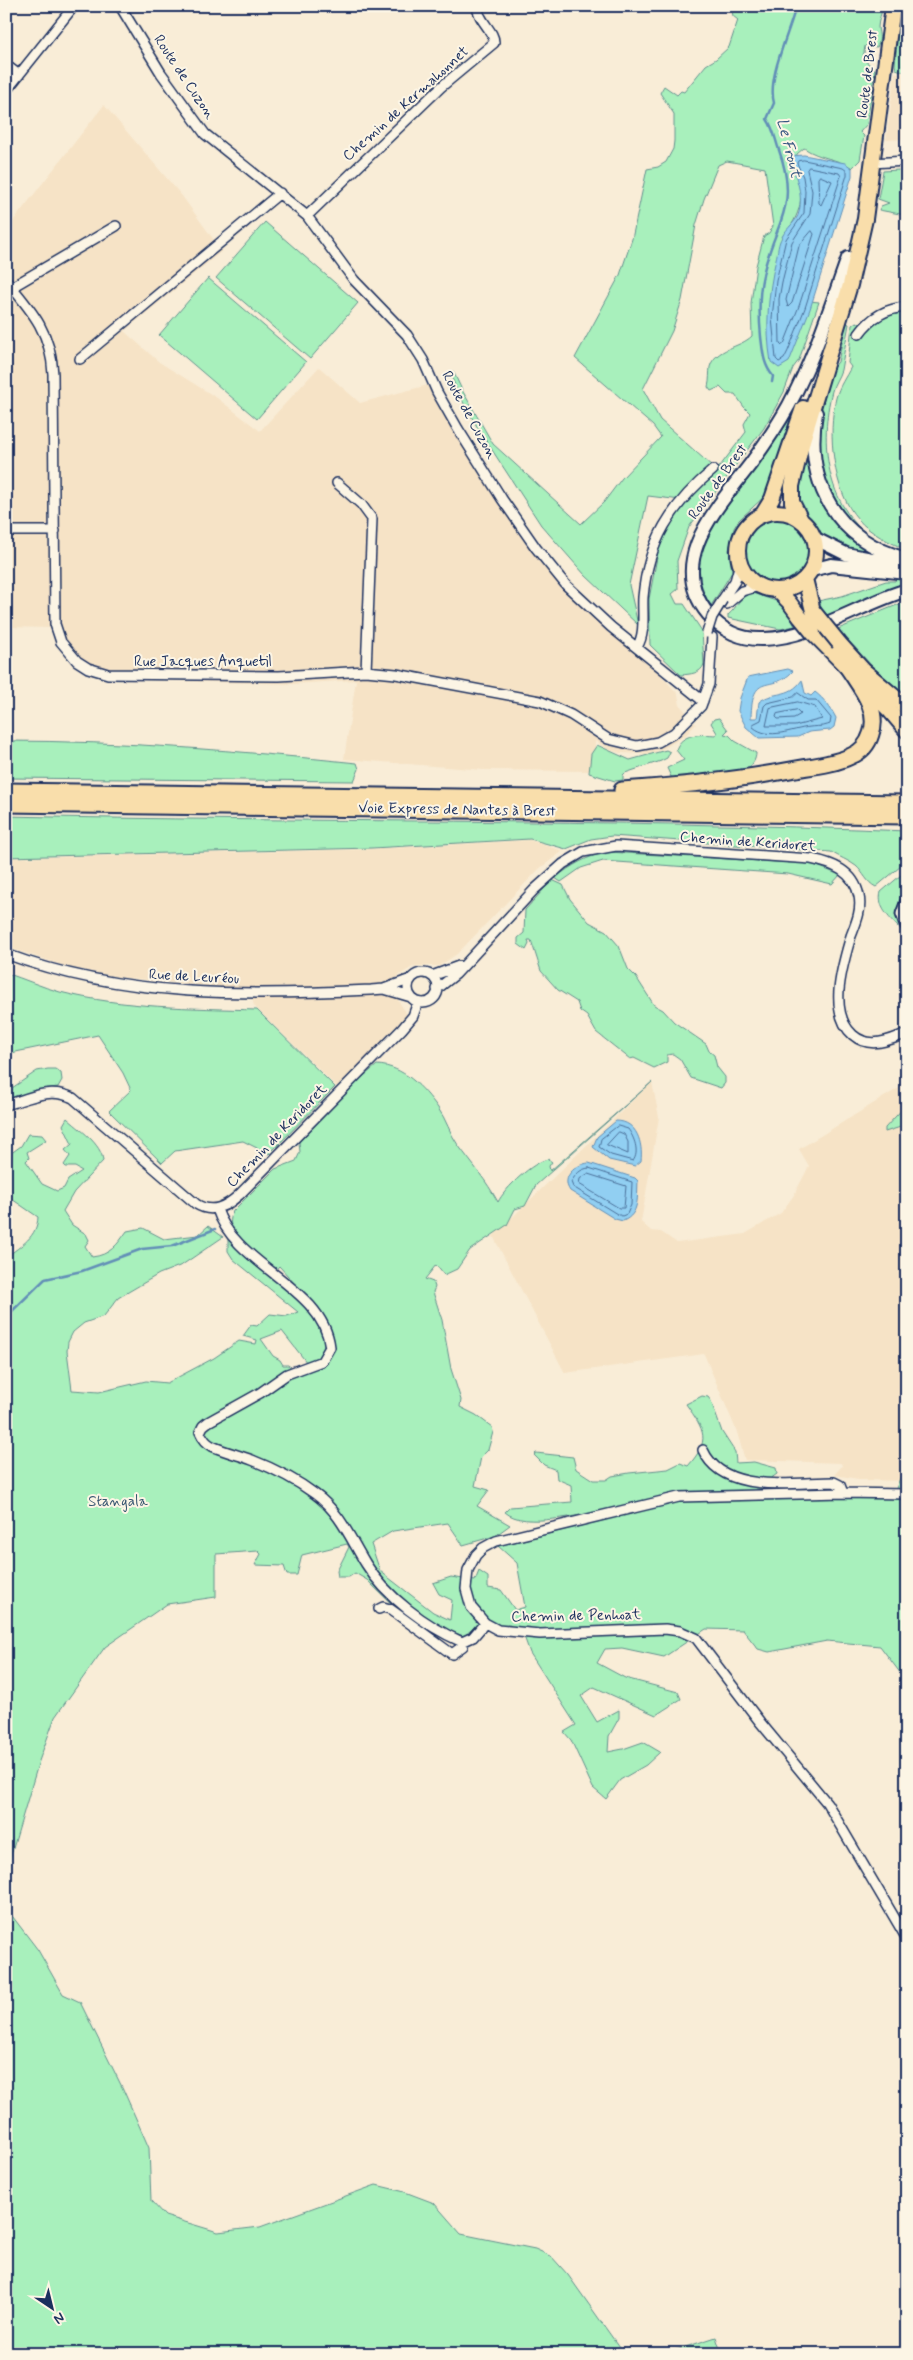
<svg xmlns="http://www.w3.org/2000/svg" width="913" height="2360" font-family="Mynerve,sans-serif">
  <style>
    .built { fill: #f6e3c6 }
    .green { fill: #a8f0bc; stroke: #62908d; fill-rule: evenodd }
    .water { fill: #91cff2; stroke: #628fb7 }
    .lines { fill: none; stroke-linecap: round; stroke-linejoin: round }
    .shore { stroke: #4a6f99; stroke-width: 1 }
    .stream { stroke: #628fb7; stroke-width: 2.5 }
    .minor-casing { stroke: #1b2f5e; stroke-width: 12 }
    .tertiary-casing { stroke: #1b2f5e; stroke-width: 15 }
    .secondary-casing { stroke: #1b2f5e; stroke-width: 16 }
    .primary-casing { stroke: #1b2f5e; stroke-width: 18 }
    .trunk-casing { stroke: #1b2f5e; stroke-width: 19 }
    .minor { stroke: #fcf5e5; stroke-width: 9 }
    .tertiary { stroke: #fcf5e5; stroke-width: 11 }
    .secondary { stroke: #fcf5e5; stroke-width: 12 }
    .primary { stroke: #f9deab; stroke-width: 14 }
    .trunk { stroke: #f9deab; stroke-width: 15 }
    .minor-bridge-casing { stroke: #1b2f5e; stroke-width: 12; stroke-linecap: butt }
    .primary-bridge-casing { stroke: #1b2f5e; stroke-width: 18; stroke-linecap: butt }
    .minor-bridge { stroke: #fcf5e5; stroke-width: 9 }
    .primary-bridge { stroke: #f9deab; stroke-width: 14 }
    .labels { text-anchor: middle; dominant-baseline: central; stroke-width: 4; stroke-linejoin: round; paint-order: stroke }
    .street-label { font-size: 15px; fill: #1b2f5e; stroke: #fcf5e5 }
    .park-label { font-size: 15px; fill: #375671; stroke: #fcf5e5 }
    .water-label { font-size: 16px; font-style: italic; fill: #385783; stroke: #fcf5e5 }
  </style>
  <rect width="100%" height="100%" fill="#f9edd7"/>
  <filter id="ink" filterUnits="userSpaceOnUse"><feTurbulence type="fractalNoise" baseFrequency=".02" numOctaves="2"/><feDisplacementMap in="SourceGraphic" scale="10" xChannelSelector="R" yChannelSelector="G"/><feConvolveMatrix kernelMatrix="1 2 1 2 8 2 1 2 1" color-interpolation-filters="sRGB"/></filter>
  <g filter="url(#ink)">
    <!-- built -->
    <path class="built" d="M907 72V139L886 140 895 73Z
      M104 105 182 196 222 251 124 331 159 362 217 398 260 431 319 367 360 403 428 385 453 429 517 528 562 587 657 671 678 694 680 705 696 724 686 735 663 749 650 754 620 753 607 749 595 741 594 771 484 770 344 759 356 680 292 684 107 679 86 672 66 657 58 644 52 628 6 627V230Z
      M530 840 563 851 539 869 457 954 439 966H418L411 968 398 976V1000L408 1016 337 1087 254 1006 250 990 118 977 68 967 6 947V858L372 849Z
      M652 1082 659 1117 641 1222 651 1231 661 1232 677 1243 745 1234 781 1213 794 1195 809 1166 799 1149 907 1083V1481L865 1480 834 1475 842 1466 841 1463 745 1460 737 1432 704 1354 565 1373 493 1236Z"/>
    <!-- green -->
    <path class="green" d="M731 6H883C882 12 878 21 878 27 879 36 881 39 877 47L865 46 863 59 875 69 867 124 860 132 864 136 860 160 852 168C837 158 820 159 804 148L797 154 793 168C807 194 801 216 782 237L810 301 819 302 799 360 793 368 784 392 764 428 689 527 677 561 678 589 672 594 677 604H684L702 631 704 664C701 674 690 674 681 675L650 645 649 599 659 547 670 522 701 485 714 474 746 432 744 424 750 413 744 407 735 394H727L720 387 711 391 708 387C710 380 709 373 710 367 715 348 740 348 752 336L751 303 756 266 764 236 769 233 773 226 765 168 727 161 718 165 704 199 696 225 682 300 672 331 643 389 660 420 713 467 681 500 648 496 629 585 638 625 585 575 541 525 479 430 458 393 450 373 453 371 462 390 493 444 581 524 604 502 622 478 661 437 653 426 575 358 620 275 632 239 647 169 658 167 666 162 673 149 674 141V114L660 93 664 86 677 95 681 91 684 92 706 65 716 59 729 47 738 20 733 16Z
      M897 6H907V73L896 69 895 65 898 32 896 24Z
      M898 170 907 171V218L905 215 879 210 881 206 889 203 878 199 883 171Z
      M265 222 358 303 310 359 216 278Z
      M208 278 306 362 257 419 159 335Z
      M907 309V550C891 543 869 533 858 519 833 492 827 432 836 398 839 386 846 377 851 367L848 363 852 325 856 322 862 324 880 315Z
      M846 323 849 324C846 339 844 354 841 370 839 377 834 383 832 391 819 441 826 506 872 538L853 530 821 480 819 419 832 369 838 362Z
      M796 399 803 401 779 457 766 495 739 520 734 528 729 550 732 572 709 609 701 595 696 563 704 536Z
      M804 463H808L813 483 819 496 875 554 850 548 825 539 800 508 798 488Z
      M745 551a32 32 0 1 1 64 0a32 32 0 1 1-64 0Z
      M897 577 907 578V587L828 617 821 610 818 601 842 596 886 581H895Z
      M752 593 782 603 795 626 780 629 728 618V615C738 607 738 597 752 593Z
      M907 601V698L871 665 838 629Z
      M719 718 728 730 724 734 729 735 735 741 756 753C756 760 752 765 747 770L680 779 671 777 667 768 684 760 676 750C681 733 701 734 716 735L717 733 711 723 714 719Z
      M6 741C123 741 241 751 357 763L359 769 354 781 6 778Z
      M597 745 630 760 666 750 670 752 667 758 661 761 625 773 623 775V780L615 781 589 773 591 754Z
      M6 816C306 823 607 818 907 831V861L876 887C866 882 864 873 856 866 848 860 839 857 831 852L612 836 591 839 566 849 530 839 372 848 6 857Z
      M608 852 812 864 840 875 832 884 788 874 603 861 581 868 561 882 555 878C572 865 587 856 608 852Z
      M907 870V892L898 913V927C889 917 877 907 881 892Z
      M552 880 563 885 570 899 589 922 606 931 619 946 628 969 636 977 654 1005 663 1010 674 1022 706 1044 709 1051 714 1055 717 1067 725 1077V1083L721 1088 691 1078 680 1059 673 1054 667 1055V1062L654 1068 634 1058 630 1059 596 1032 587 1016 580 1011 577 1002 558 990 541 971 531 940H528L529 944 526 950 518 944V938L524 933 525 910Z
      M6 973C24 979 42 987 60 992 124 1008 191 1008 257 1010L335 1087 269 1154 243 1141 175 1151 162 1163 109 1111 131 1090 123 1073 98 1035 6 1054Z
      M377 1065C403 1066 423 1087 438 1108 446 1119 450 1134 458 1145 473 1165 486 1180 498 1202 505 1188 533 1162 548 1159L552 1162 549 1166 550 1171 652 1082 536 1185 525 1206 515 1209 507 1225 470 1250 457 1269 444 1275 436 1265 425 1279 433 1282 435 1287 433 1292 442 1320 451 1369 461 1400 460 1407 476 1415 492 1427 493 1432 488 1450 481 1457 475 1486 489 1490 477 1506 510 1525 495 1536 463 1545 448 1523 393 1531 371 1544 380 1571 433 1612 450 1620 452 1600 439 1594 433 1583 451 1577 475 1581 479 1571 488 1577V1588L501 1590 515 1610 525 1607 517 1563 498 1546 605 1520 606 1512C579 1513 525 1530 505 1512L510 1507 572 1502 571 1485 557 1479 556 1470 544 1465 534 1455 536 1453 573 1457 576 1469 593 1480H606L612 1476 629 1473 668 1469 680 1463 688 1466C711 1440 705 1431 686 1404L702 1396 708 1397 711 1401 722 1432 735 1452 736 1463 754 1462 776 1468 777 1474 770 1479 769 1491 836 1497 892 1498 901 1476 907 1477V1682L880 1646 827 1641 769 1652 758 1649 743 1630 706 1629 664 1657 622 1648 605 1649 597 1663 625 1678 678 1692 681 1699 656 1715 594 1687 581 1696 597 1722 619 1710V1718L609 1736 608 1752 623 1749 643 1742 660 1752 646 1765 620 1780 606 1799 593 1788 571 1740 564 1732 576 1725 530 1653 525 1639 510 1625 497 1626 483 1620 464 1636 404 1616 367 1580 355 1573 349 1577H338L337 1571 349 1547 347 1544 302 1555 297 1575H287L284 1566 255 1565 261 1554 258 1551 216 1554V1597L167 1604 105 1647 55 1717 39 1761 6 1872V1405L10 1388 6 1385V1257C22 1245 37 1237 38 1217L6 1195V1153L10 1154 21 1146 28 1134 42 1135 46 1140 27 1152 29 1158 26 1161 42 1184 57 1191 64 1188 68 1180 82 1171 75 1167H66L64 1165 70 1156 65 1150 72 1144 63 1125 67 1118C79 1129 102 1144 103 1161L74 1192 63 1211 72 1225 86 1234 89 1240 85 1246 92 1257C110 1255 117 1245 127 1231L143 1228 164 1239 198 1235 208 1226 223 1237 182 1265 159 1274 118 1298 104 1316 84 1323 73 1332 68 1342 67 1351 72 1390 99 1392 146 1381 167 1383 214 1358 239 1341 256 1344 257 1340 243 1336 251 1325 257 1326 270 1314 287 1316 298 1312 233 1259 228 1251V1239L241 1250 249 1247C238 1234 225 1231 233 1211L275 1169 296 1161 300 1152 299 1142 359 1080ZM279 1266C292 1280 333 1327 334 1345 334 1352 330 1358 326 1363L294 1370 288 1365H283L280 1360 273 1356 261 1339 282 1331 307 1363C355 1347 287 1289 271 1275Z
      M48 1069H55L61 1073 62 1080 58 1087 42 1089 6 1101V1095L12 1092V1088L37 1071Z
      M907 1104V1125L885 1132V1128Z
      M6 1908 38 1950 63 1994 80 2002 123 2089 149 2148 151 2201 165 2216 218 2232 260 2227 376 2185 405 2192 434 2203 461 2234 535 2249 551 2256 568 2275 624 2354H6Z
      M716 2337 721 2352 713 2354H664Z"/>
    <!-- water -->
    <path class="water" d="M804 155 845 163 852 168V176L810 309 789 362 779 368 771 362C765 327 768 293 776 259 778 252 778 243 782 237 786 228 797 222 799 212 804 191 794 176 790 156Z
      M788 669 793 671C771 695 752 669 751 718H757L759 702C774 690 789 699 802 680L805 693 811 696 815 692C824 699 831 708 836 718L834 727 830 730 809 732 798 737 759 738 746 727 738 711 740 698 748 677Z
      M616 1121C637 1121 643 1143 641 1161L635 1166 609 1160 593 1147 597 1137Z
      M589 1163 635 1178 638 1181C637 1197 640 1214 623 1221L615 1219 570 1191C560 1177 576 1164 589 1163Z"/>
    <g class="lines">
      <!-- shore -->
      <path class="shore" d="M804 160 843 168 847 171V175L805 308 788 351 784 359 779 362 776 359 772 318 776 281 786 239 804 213 805 191 803 177 797 163 798 161Z
        M809 167 839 173 841 176 799 306 784 344 782 345 780 343 779 299 782 282 792 242 810 214 812 191 807 170Z
        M820 176 832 181 821 205 819 203 818 179Z
        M812 231 814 234 792 303 788 307 786 300 799 246Z
        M798 693 808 700H816L831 718 830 724C823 727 817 726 810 727 791 729 770 741 753 727V724L761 720 764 706 767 703 793 697Z
        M798 702 815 707 822 719 795 726H766L770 708Z
        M797 710 801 714 794 718 778 719 776 717 777 714Z
        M618 1126 628 1129C634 1137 640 1152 633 1161L611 1155 599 1147 601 1139Z
        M619 1132 624 1134 628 1142V1154L607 1145Z
        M589 1168 632 1182 631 1205 627 1214 622 1216 617 1214 573 1187 571 1182C576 1174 580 1169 589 1168Z
        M588 1174 626 1186 624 1208H619L579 1184 580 1179Z"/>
      <!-- stream -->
      <path class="stream" d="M772 382 773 376C763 364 763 352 761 337 759 316 758 296 763 275 774 223 800 209 779 150 775 139 774 129 767 119L774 103C767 77 789 34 796 6
        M6 1317 45 1279 82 1271 142 1249 172 1246 215 1229"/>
      <!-- minor casing -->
      <g class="minor-casing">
        <path id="minor" d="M120 6 161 73 205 134 307 216 354 280 407 335 423 360 437 392 458 429 502 499 536 548 566 585 611 627 703 701
          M6 65 19 75
          M6 91 74 6
          M871 163 907 161
          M307 216 441 87 494 43C495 31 478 21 477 6
          M6 280C32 311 51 332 53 374L55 624 61 642 77 661 88 668 108 674 279 676 366 671 396 674 540 701 571 715 608 739 637 746 658 742 674 733 701 706 709 684 712 637
          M12 287 116 226
          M859 334C871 317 886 308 907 307
          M80 359 280 193
          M337 483 361 504 372 519 366 671
          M6 531H55
          M723 599 735 581 740 563
          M727 604 742 591 759 586
          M637 647C646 633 642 613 643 597 648 542 671 505 713 470
          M6 954C124 998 247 996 371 990L384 989 411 979
          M408 988a15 15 0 1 1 30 0a15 15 0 1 1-30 0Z
          M432 976 459 966
          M384 989 411 997
          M437 989 456 974 534 890 563 864 583 852 616 846 811 859C832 863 854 871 859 896 862 910 856 923 851 936 843 964 827 1012 853 1035 869 1049 889 1041 907 1033
          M6 1105C30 1098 49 1087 73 1098L196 1204C212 1214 226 1207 239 1195L402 1029 413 1016 418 1002
          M217 1209C235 1266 323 1286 330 1347L322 1361 287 1374 260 1393 208 1422 203 1426 200 1432C203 1439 206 1443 212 1446 225 1452 239 1455 252 1460 275 1469 295 1479 315 1494 340 1512 350 1538 366 1564 386 1597 426 1626 462 1642L473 1637 485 1623
          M703 1450C723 1495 793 1482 834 1482L840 1485 843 1493
          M907 1494 843 1493 679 1497 496 1541 483 1548 476 1555 468 1570 466 1589 471 1607 485 1623 498 1630 540 1634 665 1629 680 1631 696 1638 760 1722 827 1803 907 1939
          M379 1609 383 1607 390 1609 452 1654 463 1646 464 1641"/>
      </g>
      <!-- tertiary casing -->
      <g class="tertiary-casing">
        <path id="tertiary" d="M907 901 902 914 907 926"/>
      </g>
      <!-- secondary casing -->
      <g class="secondary-casing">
        <path id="secondary" d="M848 258C830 308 814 359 789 405 778 425 765 444 752 462 720 505 664 560 708 614 722 631 742 640 764 639 811 638 862 603 907 590
          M816 413C804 482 836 541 907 559
          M814 538 846 554 902 565
          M812 570 831 565 907 573"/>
      </g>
      <!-- primary casing -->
      <g class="primary-casing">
        <path id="primary" d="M738 551a39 39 0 1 1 78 0a39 39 0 1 1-78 0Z
          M762 515 772 499 803 408
          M801 520 792 502V486L803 440 850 285 865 219 893 6
          M805 579 813 611
          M777 590 789 602 800 617
          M813 633 889 710 907 731
          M839 643 874 682"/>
      </g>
      <!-- trunk casing -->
      <g class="trunk-casing">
        <path id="trunk" d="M866 673 907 708
          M622 790C680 786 738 780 796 769 814 766 835 764 851 756 861 752 868 744 871 734 880 710 860 687 848 668
          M6 791 907 803
          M6 804 907 816"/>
      </g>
      <!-- minor -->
      <use href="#minor" class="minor"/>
      <!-- tertiary -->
      <use href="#tertiary" class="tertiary"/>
      <!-- secondary -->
      <use href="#secondary" class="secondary"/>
      <!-- primary -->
      <use href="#primary" class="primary"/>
      <!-- trunk -->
      <use href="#trunk" class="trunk"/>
      <!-- minor-bridge casing -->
      <g class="minor-bridge-casing">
        <path id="minor-bridge" d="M707 633 712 617 723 599"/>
      </g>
      <!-- primary-bridge casing -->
      <g class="primary-bridge-casing">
        <path id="primary-bridge" d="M813 611 839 643
          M800 617 813 633"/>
      </g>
      <!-- minor-bridge -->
      <use href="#minor-bridge" class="minor-bridge"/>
      <!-- primary-bridge -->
      <use href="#primary-bridge" class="primary-bridge"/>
    </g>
  </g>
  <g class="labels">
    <!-- street labels -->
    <g class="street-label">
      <text transform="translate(868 74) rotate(-83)">Route de Brest</text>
      <text transform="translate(184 77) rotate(56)">Route de Cuzon</text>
      <text transform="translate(406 104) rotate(-42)">Chemin de Kermahonnet</text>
      <text transform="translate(469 415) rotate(61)">Route de Cuzon</text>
      <text transform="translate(718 482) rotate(-54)">Route de Brest</text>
      <text x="203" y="662">Rue Jacques Anquetil</text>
      <text transform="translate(457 810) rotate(1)">Voie Express de Nantes à Brest</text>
      <text transform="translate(748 842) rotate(4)">Chemin de Keridoret</text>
      <text transform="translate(194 977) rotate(3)">Rue de Leuréou</text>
      <text transform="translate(277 1136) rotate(-46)">Chemin de Keridoret</text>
      <text transform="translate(576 1616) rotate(-1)">Chemin de Penhoat</text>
    </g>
    <!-- park labels -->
    <g class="park-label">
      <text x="118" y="1502">Stangala</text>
    </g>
    <!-- water labels -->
    <g class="water-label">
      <text transform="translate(789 148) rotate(76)">Le Frout</text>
    </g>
  </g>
  <!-- margin -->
  <rect width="913" height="2360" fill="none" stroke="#fcf5e5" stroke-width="25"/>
  <rect x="12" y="12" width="888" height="2335" fill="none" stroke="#1b2f5e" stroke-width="2" filter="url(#ink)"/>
  <!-- north arrow -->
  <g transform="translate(52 2308) rotate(145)" stroke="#fcf5e5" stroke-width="4" paint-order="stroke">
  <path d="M0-4L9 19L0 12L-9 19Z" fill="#1b2f5e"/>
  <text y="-8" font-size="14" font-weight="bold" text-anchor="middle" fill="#1b2f5e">N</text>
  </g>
</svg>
